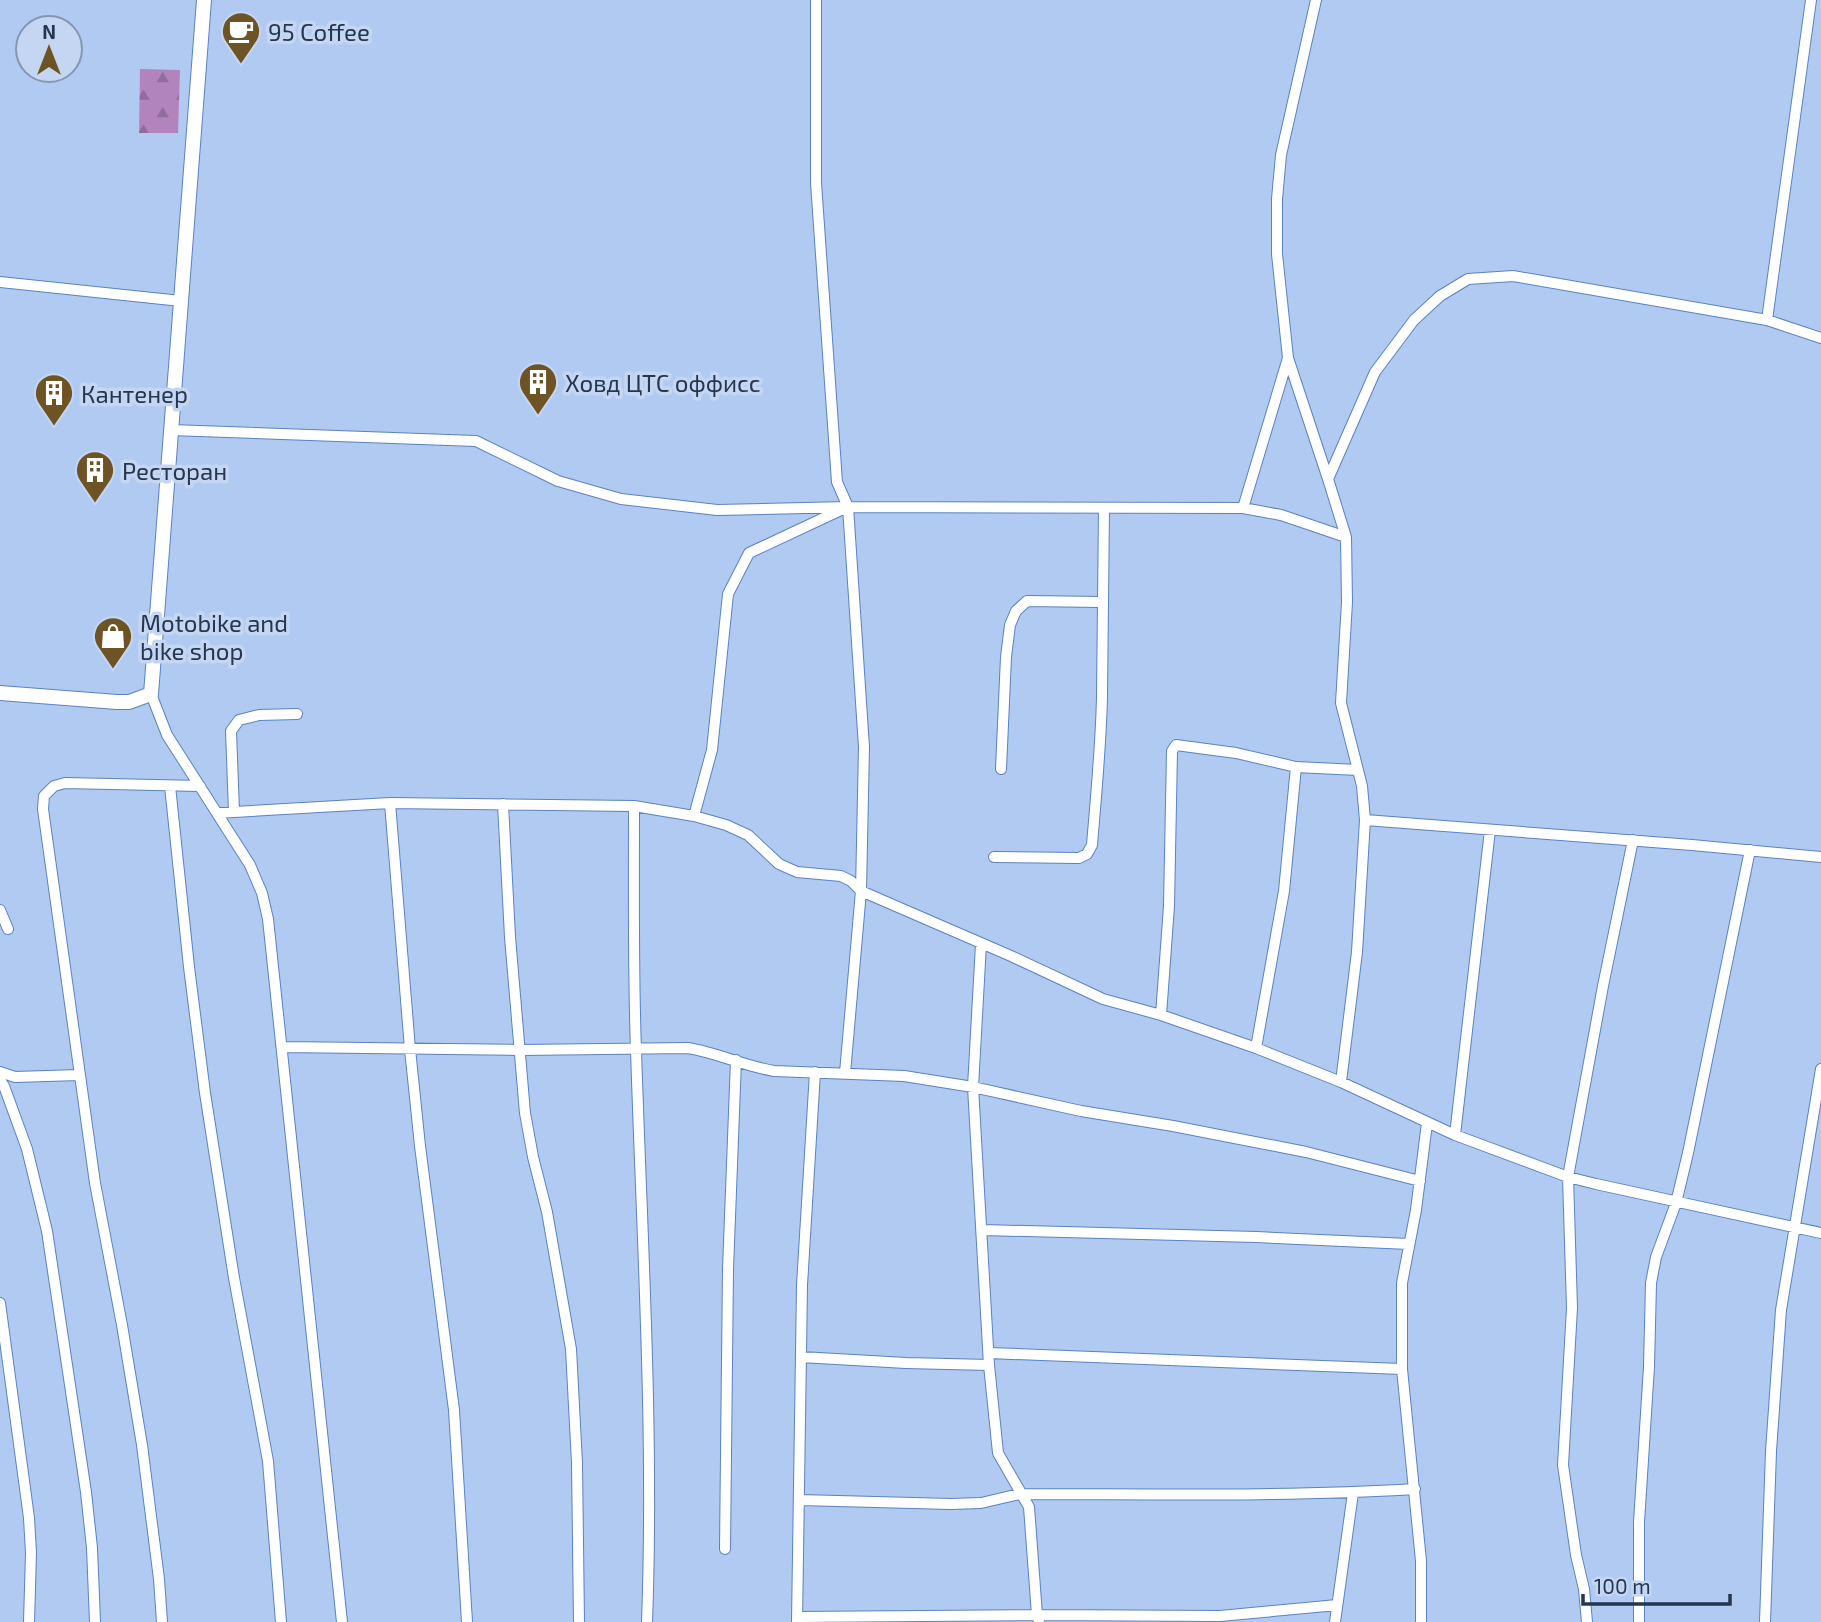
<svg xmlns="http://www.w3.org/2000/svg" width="1821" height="1622" font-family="'Exo 2',sans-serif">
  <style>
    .forest { fill: url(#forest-firs) }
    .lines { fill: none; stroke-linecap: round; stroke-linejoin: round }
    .minor-casing { stroke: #5b82c1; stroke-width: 12 }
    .tertiary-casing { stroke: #5b82c1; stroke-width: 16 }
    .minor { stroke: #fff; stroke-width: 10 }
    .tertiary { stroke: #fff; stroke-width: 14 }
    .labels { text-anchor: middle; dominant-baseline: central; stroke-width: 7; stroke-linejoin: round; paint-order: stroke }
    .poi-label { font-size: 24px; fill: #253651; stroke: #c5d6f2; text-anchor: start }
  </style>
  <defs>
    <pattern id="forest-firs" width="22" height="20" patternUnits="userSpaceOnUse" patternTransform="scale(1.75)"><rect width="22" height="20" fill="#b383be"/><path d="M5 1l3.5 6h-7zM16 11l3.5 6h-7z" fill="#916c9d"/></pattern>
  </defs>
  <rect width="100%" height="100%" fill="#b0caf2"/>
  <!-- forest -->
  <path class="forest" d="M140 69 180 70 178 133H139Z"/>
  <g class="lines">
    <!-- minor casing -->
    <g class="minor-casing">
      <path id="minor" d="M816 0V183L837 482 848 507 864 747 861 891 845 1073
        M1316 0 1281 155 1277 199V254L1288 358 1328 479 1346 537 1347 602 1341 703 1362 786 1365 820 1357 952 1341 1082
        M0 282 181 301
        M1767 320 1811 0
        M170 430 476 441 558 481 621 499 717 510 848 507 1243 508 1281 515 1346 537
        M1328 479 1375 372 1414 320 1440 296 1468 279 1513 276 1767 320 1821 338
        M1243 508 1288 358
        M151 694 167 735 250 865 262 893 268 919 342 1622
        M1001 769 1006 657 1010 625 1016 611 1027 601 1102 602
        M170 786 189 967 205 1093 234 1278 268 1461 281 1622
        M390 803 410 1049 420 1146 454 1410 467 1622
        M503 804 510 937 525 1113 533 1157 547 1212 571 1349 577 1463 579 1622
        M634 806C634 887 633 969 636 1050 642 1240 654 1431 647 1622
        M234 812 231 731 239 720 259 715 297 714
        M217 813 390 803 634 806 694 816 726 825 748 835 779 864 797 872 841 876 851 881 861 891 1011 956 1103 999 1161 1015 1256 1048 1341 1082 1455 1135 1568 1177 1596 1184 1821 1233
        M694 816 712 750 728 594 749 553 843 509
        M1365 820 1692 845 1821 857
        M994 857 1079 858 1087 854 1092 845C1096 796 1101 746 1102 696 1103 633 1103 571 1104 508
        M0 910 8 929
        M981 944 973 1087 989 1365 998 1453 1029 1507 1037 1615 1039 1622
        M1161 1015 1169 906 1172 751 1176 745 1236 753 1296 767
        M283 1047 520 1050 688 1048C718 1053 744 1066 774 1071L904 1076 973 1087 1081 1111 1173 1126 1306 1152 1420 1181
        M1256 1048 1284 891 1296 767 1358 770
        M0 1072 15 1077 79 1075
        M0 1080 4 1086 27 1149 47 1231 86 1492 92 1548 95 1622
        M1455 1135 1490 830
        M982 1230 1256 1237 1409 1244
        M0 1303 29 1518 31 1553 29 1622
        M989 1353 1402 1369
        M801 1357 906 1363 989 1365
        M799 1500 951 1504 981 1503 1020 1494C1152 1494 1284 1497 1415 1489
        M725 1549 728 1269 736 1060
        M797 1617 1037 1615 1220 1616 1337 1605
        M162 1622 159 1579 142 1445 122 1325 95 1183 43 809 44 796 54 786 65 783 200 786
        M797 1622 802 1285 815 1072
        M1335 1622 1353 1493
        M1421 1622V1561L1402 1369V1283L1416 1210 1427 1123
        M1587 1622 1584 1589 1576 1555 1563 1465 1572 1308 1568 1177 1603 986 1633 840
        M1639 1622V1522L1649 1367 1651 1283 1656 1257 1676 1203 1688 1153 1750 850
        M1765 1622 1771 1451 1781 1310 1821 1069"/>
    </g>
    <!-- tertiary casing -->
    <g class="tertiary-casing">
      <path id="tertiary" d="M0 693 117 702H129L151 694 204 0"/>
    </g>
    <!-- minor -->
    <use href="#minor" class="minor"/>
    <!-- tertiary -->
    <use href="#tertiary" class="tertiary"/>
  </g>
  <!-- icons -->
  <defs>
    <g id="cafe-pin" transform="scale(2.0125)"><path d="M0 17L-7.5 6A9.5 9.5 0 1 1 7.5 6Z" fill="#6e5425" stroke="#c5d6f2"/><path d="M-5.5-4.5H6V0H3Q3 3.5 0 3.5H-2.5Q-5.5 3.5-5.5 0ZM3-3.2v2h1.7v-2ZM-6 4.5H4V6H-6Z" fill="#fff"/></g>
    <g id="building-pin" transform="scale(2.0125)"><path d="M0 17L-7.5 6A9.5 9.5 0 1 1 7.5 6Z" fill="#6e5425" stroke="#c5d6f2"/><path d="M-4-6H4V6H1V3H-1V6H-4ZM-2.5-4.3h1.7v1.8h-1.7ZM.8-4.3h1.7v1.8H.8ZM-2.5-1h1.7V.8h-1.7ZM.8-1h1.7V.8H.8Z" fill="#fff"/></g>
    <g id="shop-pin" transform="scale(2.0125)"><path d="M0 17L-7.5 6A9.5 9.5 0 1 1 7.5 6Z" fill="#6e5425" stroke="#c5d6f2"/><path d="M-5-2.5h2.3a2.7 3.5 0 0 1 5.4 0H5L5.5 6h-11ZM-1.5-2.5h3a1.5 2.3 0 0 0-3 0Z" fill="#fff"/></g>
  </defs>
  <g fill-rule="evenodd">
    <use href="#cafe-pin" x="241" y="31"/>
    <use href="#building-pin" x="538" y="382"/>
    <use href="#building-pin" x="54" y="393"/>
    <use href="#building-pin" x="95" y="470"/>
    <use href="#shop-pin" x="113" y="636"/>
  </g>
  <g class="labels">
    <!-- poi labels -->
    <g class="poi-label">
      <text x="268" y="31">95 Coffee</text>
      <text x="565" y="382">Ховд ЦТС оффисс</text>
      <text x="81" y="393">Кантенер</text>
      <text x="122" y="470">Ресторан</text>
      <text x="140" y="622">Motobike and<tspan x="140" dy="28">bike shop</tspan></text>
    </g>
  </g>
  <!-- north arrow -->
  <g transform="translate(49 49)"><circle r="33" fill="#c5d6f2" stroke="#8596b2" stroke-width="2"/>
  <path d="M0-5L12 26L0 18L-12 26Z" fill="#6e5425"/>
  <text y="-10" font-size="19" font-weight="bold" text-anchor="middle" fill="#253651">N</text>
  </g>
  <!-- scale -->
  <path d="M1583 1594v10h147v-10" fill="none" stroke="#253651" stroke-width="3.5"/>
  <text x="1594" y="1594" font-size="21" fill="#253651" stroke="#c5d6f2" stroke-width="5" paint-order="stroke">100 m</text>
</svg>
